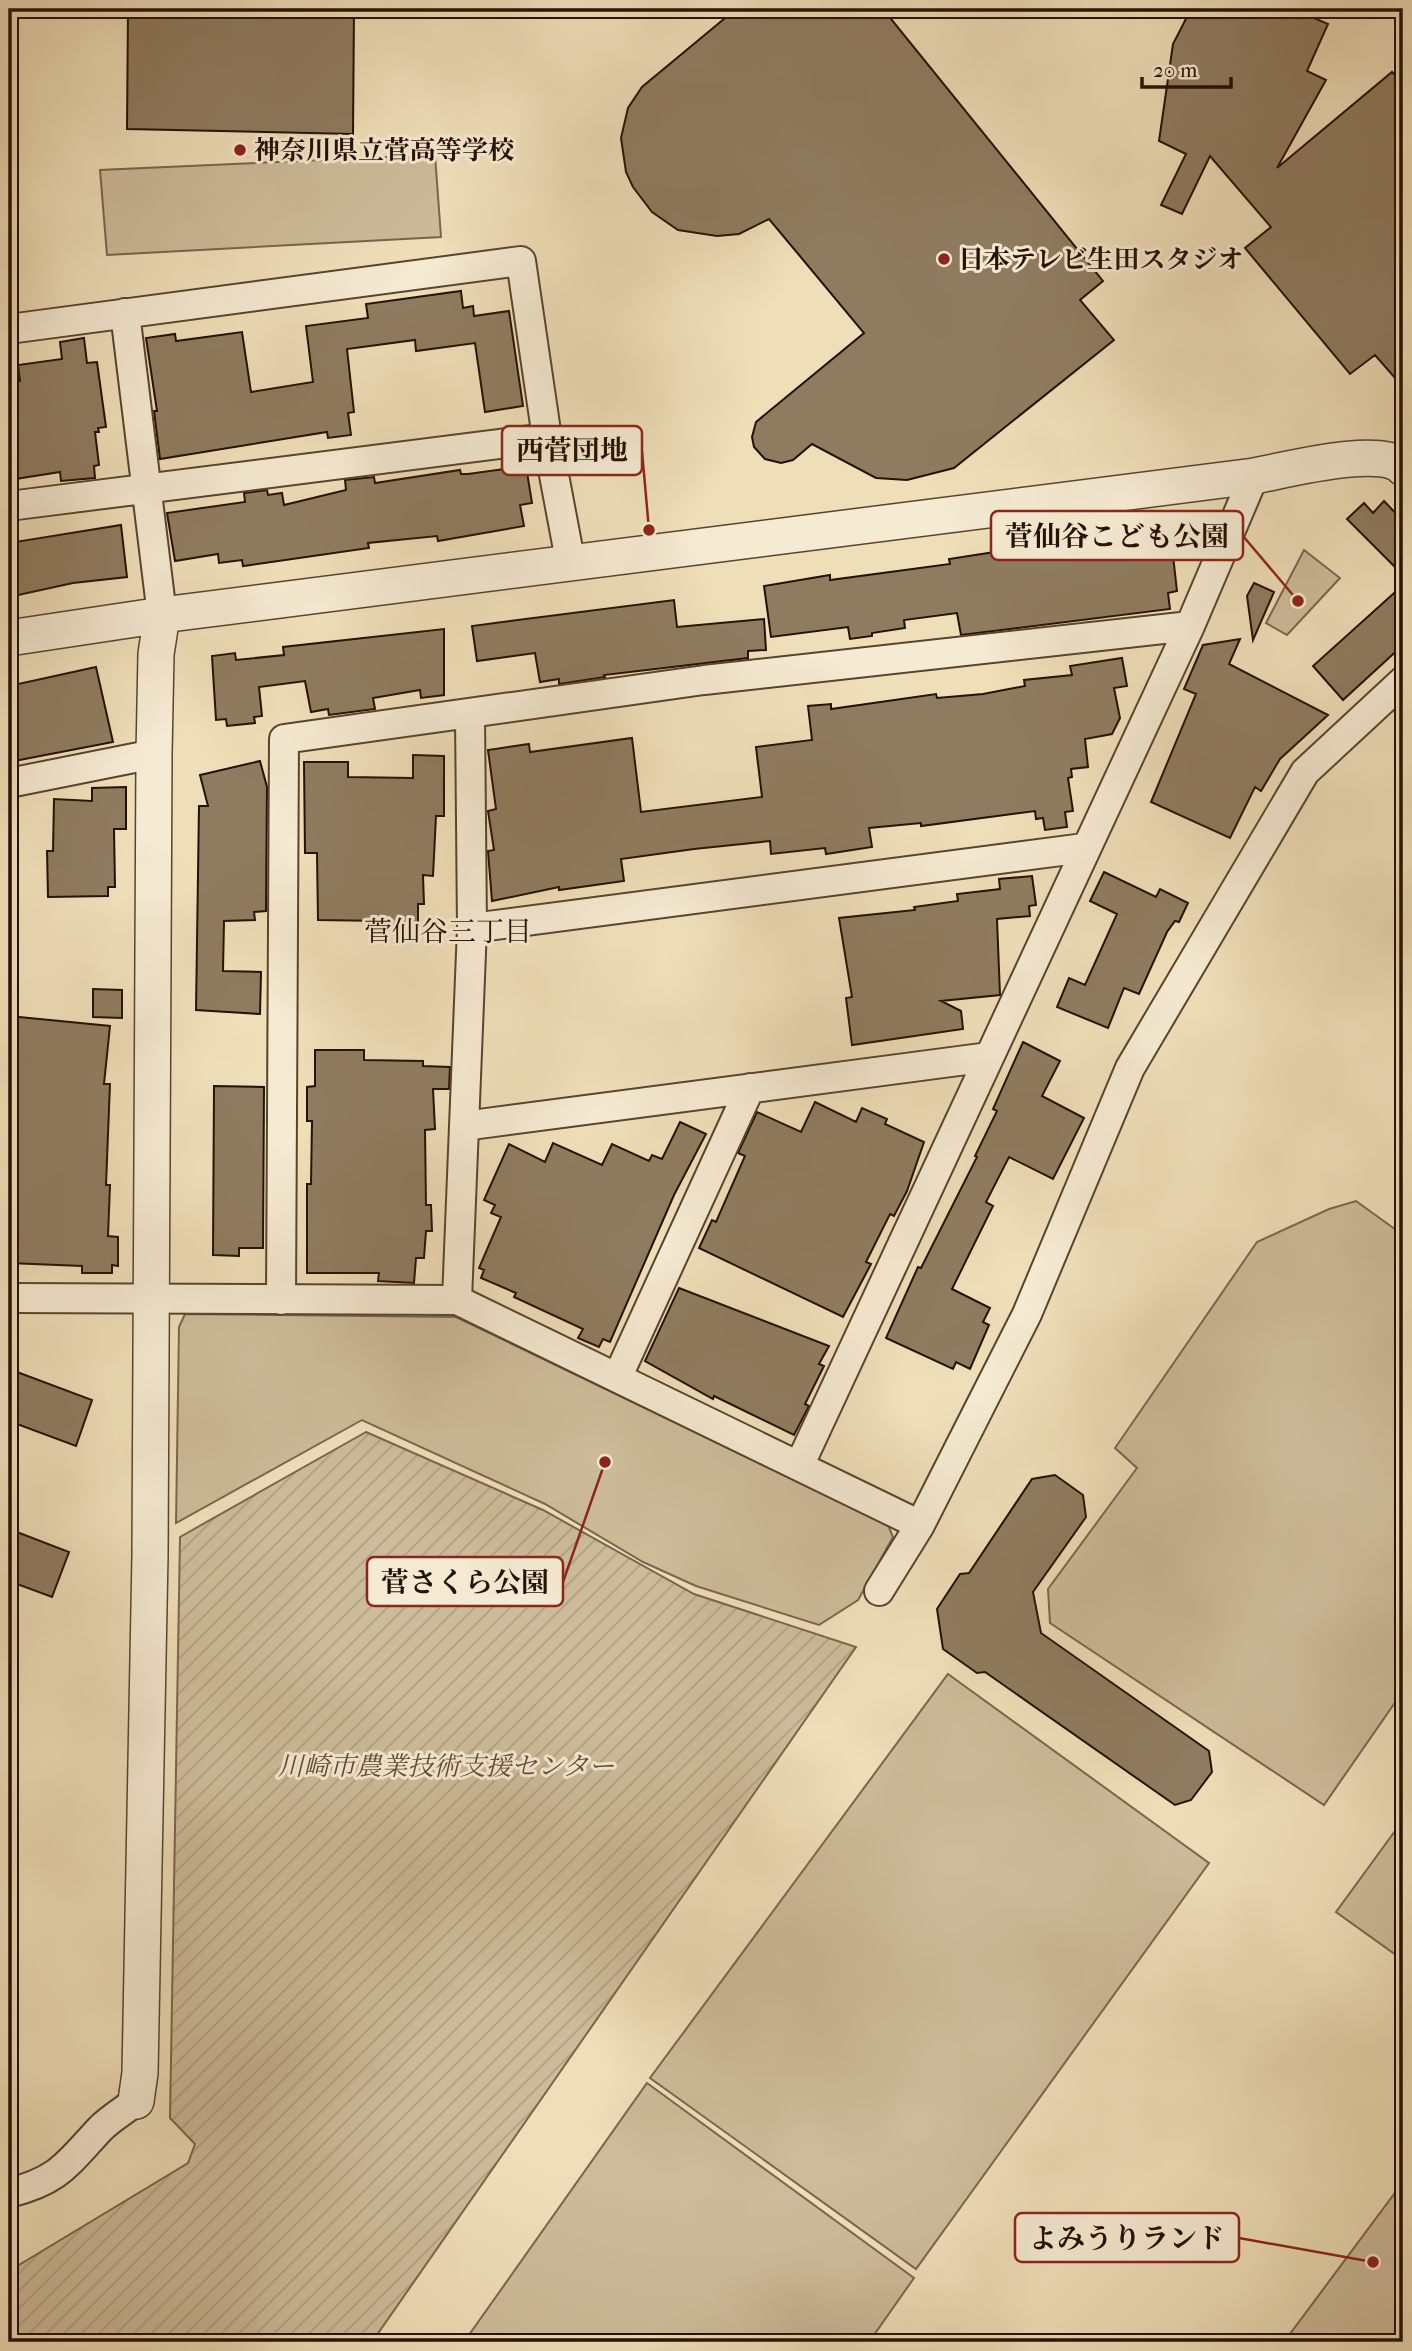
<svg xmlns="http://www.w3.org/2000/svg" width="1412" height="2351" font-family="'IM FELL French Canon','Noto Serif JP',serif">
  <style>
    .park { fill: #cdbc9a; stroke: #7a664d; stroke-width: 2 }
    .garden { fill: url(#garden-furrows); stroke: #7a664d; stroke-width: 2 }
    .building { fill: #8f7c60; stroke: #261000; stroke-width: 2 }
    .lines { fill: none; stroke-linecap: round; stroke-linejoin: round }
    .minor-casing { stroke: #58442e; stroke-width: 32 }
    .tertiary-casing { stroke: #58442e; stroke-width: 38 }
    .minor { stroke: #f5ead2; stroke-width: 28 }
    .tertiary { stroke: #f5ead2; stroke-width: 35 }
    .poi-dot { fill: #8f2418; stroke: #f5ead2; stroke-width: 2.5 }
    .labels { text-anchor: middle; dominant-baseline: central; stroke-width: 6; stroke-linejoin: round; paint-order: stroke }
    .poi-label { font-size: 26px; font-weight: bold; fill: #261000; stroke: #f5ead2; text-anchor: start }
    .park-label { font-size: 26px; font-style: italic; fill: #604c36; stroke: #f5ead2 }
    .neighbourhood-label { font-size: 28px; fill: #261000; stroke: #f5ead2 }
    .leader { fill: none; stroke: #8f2418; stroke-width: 2.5 }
    .callout-dot { fill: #8f2418; stroke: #f5ead2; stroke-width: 2.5 }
    .callout { fill: #f5ead2; stroke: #8f2418; stroke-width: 2.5 }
    .callout-label { font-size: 28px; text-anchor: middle; font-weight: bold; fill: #261000 }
  </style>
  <defs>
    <pattern id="garden-furrows" width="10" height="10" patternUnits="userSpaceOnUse" patternTransform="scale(1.75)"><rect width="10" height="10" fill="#cdbc9a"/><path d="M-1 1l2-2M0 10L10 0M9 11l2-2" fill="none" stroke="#b0a183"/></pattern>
  </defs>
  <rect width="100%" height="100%" fill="#efdfb9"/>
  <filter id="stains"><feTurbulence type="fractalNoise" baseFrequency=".00286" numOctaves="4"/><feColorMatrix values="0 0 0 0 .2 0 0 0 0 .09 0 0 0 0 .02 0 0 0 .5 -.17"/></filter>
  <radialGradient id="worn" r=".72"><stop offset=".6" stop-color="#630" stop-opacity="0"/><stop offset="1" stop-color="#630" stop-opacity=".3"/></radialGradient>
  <!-- park -->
  <path class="park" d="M435 155 441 237 107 255 100 170Z
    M1304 550 1340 578 1287 635 1266 623Z
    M1356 1201 1403 1235V1691L1324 1805 1050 1623 1048 1589 1137 1468 1115 1448 1257 1242 1329 1209Z
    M185 1314 456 1317 888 1525 893 1537 858 1600 819 1625 696 1586 643 1562 545 1504 362 1420 176 1523 179 1327Z
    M948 1674 1209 1863 916 2269 650 2078Z
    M1403 1820V1960L1336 1912Z
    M647 2083 914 2278 869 2342H464Z
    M1403 2182V2342H1284Z"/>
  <!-- garden -->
  <path class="garden" d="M366 1432 543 1510 694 1594 856 1647 372 2342H9V2271L188 2163 195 2144 170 2118 180 1537Z"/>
  <!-- building -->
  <path class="building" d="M128 9H354L353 134 127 129Z
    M736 9H883L1103 281 1080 300 1114 340 954 468 907 480 876 478 812 444 793 460 781 463 765 459 754 447 752 437 756 422 864 333 769 219 739 234 717 236 678 230 652 212 633 187 626 172 621 138 628 108 642 87Z
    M1191 9H1293L1328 24 1307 71 1326 80 1277 168 1392 72 1403 84V387L1375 355 1350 374 1245 248 1271 227 1210 156 1182 214 1161 205 1186 154 1159 141 1173 44Z
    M461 291 463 308 473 306 474 316 509 311 523 406 485 412 475 343 416 351 415 340 347 349 354 412 348 413 351 435 328 438 327 432 160 459 154 411H157L146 338 175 334 176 341 242 332 251 392 313 382 306 326 368 318 366 304Z
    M84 338 87 363 97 362 106 427 98 428 99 432H95L99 465 94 466 95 478 61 481 60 472 9 480V437L16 436 9 383 20 381 18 365 62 359 60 342Z
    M526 466 532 503 520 505 524 526 438 541 437 536 368 543 369 548 243 566 242 560 219 563 218 554 175 561 167 513 245 502 244 493 253 492 267 490 268 495 282 493 284 505 346 490 345 480 374 477 375 483 460 470 461 474H468Z
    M1384 501 1403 521V575L1347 519 1364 503 1373 513Z
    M121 525 127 577 73 583 9 597V543Z
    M1170 529 1177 591 1168 593 1170 609 961 635 957 613 904 620 905 628 872 633V636L850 639 848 627 771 637 764 586 830 575V580L950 564 949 559 995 552 996 558 1051 546 1055 560 1124 552 1122 536Z
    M1254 583 1274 592 1253 640 1247 596Z
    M1403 585V645L1343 700 1313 666Z
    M674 600 677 627 764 619 766 650 748 651V658L604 675 605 677 559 684V679L540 682 535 653 477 661 472 626Z
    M444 629V695L421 698 420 690 373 698 375 709 329 715 328 709 311 712 305 681 259 687 262 716 254 717 255 723 227 726 226 719 216 720 212 656 235 653 236 660 284 655 283 647Z
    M1240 639 1229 664 1328 715 1280 759 1261 791 1255 787 1230 838 1151 802 1196 694 1184 689 1203 645Z
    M1122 658 1127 686 1114 688 1120 718 1112 734 1085 739 1088 767 1071 769 1072 777 1068 778 1073 811 1065 812 1067 827 1045 830 1043 818 1036 819 1035 811 921 826V823L869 828 872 847 826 854 825 848 771 854 770 841 694 849 621 859 624 881 559 890V887L492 901 488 851 494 850 488 811 496 809 488 750 529 744 530 752 632 738 641 812 762 797 756 747 812 740 808 706 831 704V709L936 694 937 698 983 694 1025 686 1024 680 1072 675 1070 666Z
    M96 667 113 742 9 762V686Z
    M413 755 444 756V816H436L433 876 423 875 424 904H418V930H384V921L318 920 317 853H305L304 762H348V777L413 778Z
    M260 761 267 787 266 911 254 912 255 920 224 921 223 971 261 972 260 1014 196 1010 199 806H208L200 775Z
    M126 787V829H114L115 887H108V896L48 897 47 851H53L54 799 92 801V788Z
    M1104 872 1156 897 1160 889 1188 903 1179 922 1175 921 1167 932 1139 994 1124 988 1108 1028 1057 1007 1069 978 1085 985 1117 914 1090 901Z
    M1032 876 1036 905 1029 906 1030 916 997 919 1000 995 941 1001 961 1011 963 1029 852 1045 846 998 852 997 839 918 915 910 914 907 958 901 957 894 1000 889 999 879Z
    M93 989 122 990V1018L93 1017Z
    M9 1016 110 1026 104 1084H110L106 1185H110L108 1236 118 1237V1266L112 1265V1273H82V1266L9 1263Z
    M1023 1042 1060 1061 1042 1096 1084 1118 1053 1179 1009 1157 986 1202 993 1206 952 1289 990 1308 983 1322 989 1325 970 1369 956 1362 953 1369 886 1338 918 1267 921 1268 977 1157 975 1156 997 1111 993 1109Z
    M315 1050H364V1060L423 1061V1066L450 1067 449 1089H433L435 1129 425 1130 426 1205H431L432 1231H426L424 1258H416L414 1283 378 1281 379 1273H307V1184H311L312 1121H307V1087L315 1086Z
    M214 1086 264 1087 263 1248H239V1256L213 1255Z
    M815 1102 856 1122 862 1108 887 1119 885 1124 924 1142 907 1191 894 1216 890 1214 866 1262 871 1264 843 1317 699 1248 712 1220 716 1222 745 1156 738 1153 757 1112 801 1132Z
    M680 1122 706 1134 674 1195 610 1342 603 1339 599 1347 578 1338 583 1329 514 1297 516 1293 481 1278 484 1270 479 1268 501 1217 491 1213 495 1205 484 1200 509 1144 545 1162 553 1143 602 1165 612 1144 649 1161 652 1155 662 1159Z
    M679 1288 829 1346 819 1364 824 1366 805 1404 809 1406 794 1435 714 1396 713 1399 645 1361Z
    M9 1369 92 1400 76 1446 9 1421Z
    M1055 1475 1083 1495 1086 1517 1033 1592 1041 1633 1209 1751 1212 1772 1191 1800 1175 1805 985 1672 977 1673 943 1649 937 1609 960 1574 969 1573 1032 1479Z
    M9 1529 69 1552 52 1597 9 1581Z"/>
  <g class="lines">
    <!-- minor casing -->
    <g class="minor-casing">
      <path id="minor" d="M125 313 162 615
        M9 329 521 261 547 438 571 565
        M9 506 547 438
        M9 783 154 754
        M472 928 1084 848
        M464 1126 989 1057
        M9 1298 457 1300 920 1525
        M281 1300 284 739 704 680 1190 626
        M457 1300 472 928 470 715
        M618 1376 750 1088
        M800 1464 1190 626 1254 476
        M879 1591 920 1525 1027 1314 1130 1068 1305 772 1403 681
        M9 2193C60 2180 67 2164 101 2128 111 2118 125 2110 136 2101"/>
    </g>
    <!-- tertiary casing -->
    <g class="tertiary-casing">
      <path id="tertiary" d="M9 638 162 615 1254 476C1282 471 1384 444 1403 468
        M136 2101 140 2073 150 1555 154 754 156 654 162 615"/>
    </g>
    <!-- minor -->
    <use href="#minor" class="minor"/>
    <!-- tertiary -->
    <use href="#tertiary" class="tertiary"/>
  </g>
  <!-- markers -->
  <g class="poi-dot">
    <circle cx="240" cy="150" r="7"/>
    <circle cx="944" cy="259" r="7"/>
  </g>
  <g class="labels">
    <!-- poi labels -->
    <g class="poi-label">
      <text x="254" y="150">神奈川県立菅高等学校</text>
      <text x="958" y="259">日本テレビ生田スタジオ</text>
    </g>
    <!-- park labels -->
    <g class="park-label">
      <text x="446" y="1766">川崎市農業技術支援センター</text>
    </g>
    <!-- neighbourhood labels -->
    <g class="neighbourhood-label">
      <text x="448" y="931">菅仙谷三丁目</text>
    </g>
  </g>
  <!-- callouts -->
  <path class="leader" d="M649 530L642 451M1298 601L1243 536M605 1462L563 1582M1373 2262L1239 2238"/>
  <g class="callout-dot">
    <circle cx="649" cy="530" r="7"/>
    <circle cx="1298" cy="601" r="7"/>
    <circle cx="605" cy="1462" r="7"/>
    <circle cx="1373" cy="2262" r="7"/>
  </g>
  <g class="callout">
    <rect x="502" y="426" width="140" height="49" rx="7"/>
    <rect x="991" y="511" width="252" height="49" rx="7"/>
    <rect x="367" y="1557" width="196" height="49" rx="7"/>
    <rect x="1015" y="2213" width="224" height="49" rx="7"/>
  </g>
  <g class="callout-label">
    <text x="572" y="460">西菅団地</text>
    <text x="1117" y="546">菅仙谷こども公園</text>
    <text x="465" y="1592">菅さくら公園</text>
    <text x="1127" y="2248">よみうりランド</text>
  </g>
  <!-- margin -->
  <rect width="1412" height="2351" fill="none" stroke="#efdfb9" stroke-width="35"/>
  <rect x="10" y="10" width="1391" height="2330" fill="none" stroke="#261000" stroke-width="3.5"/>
  <rect x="18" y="18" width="1377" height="2316" fill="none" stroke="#261000" stroke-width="2"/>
  <!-- scale -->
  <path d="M1142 77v10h89v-10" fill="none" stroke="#261000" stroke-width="3.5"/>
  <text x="1153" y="77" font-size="21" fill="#261000" stroke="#f5ead2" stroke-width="5" paint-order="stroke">20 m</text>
  <rect width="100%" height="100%" filter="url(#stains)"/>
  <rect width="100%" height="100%" fill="url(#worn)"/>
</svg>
